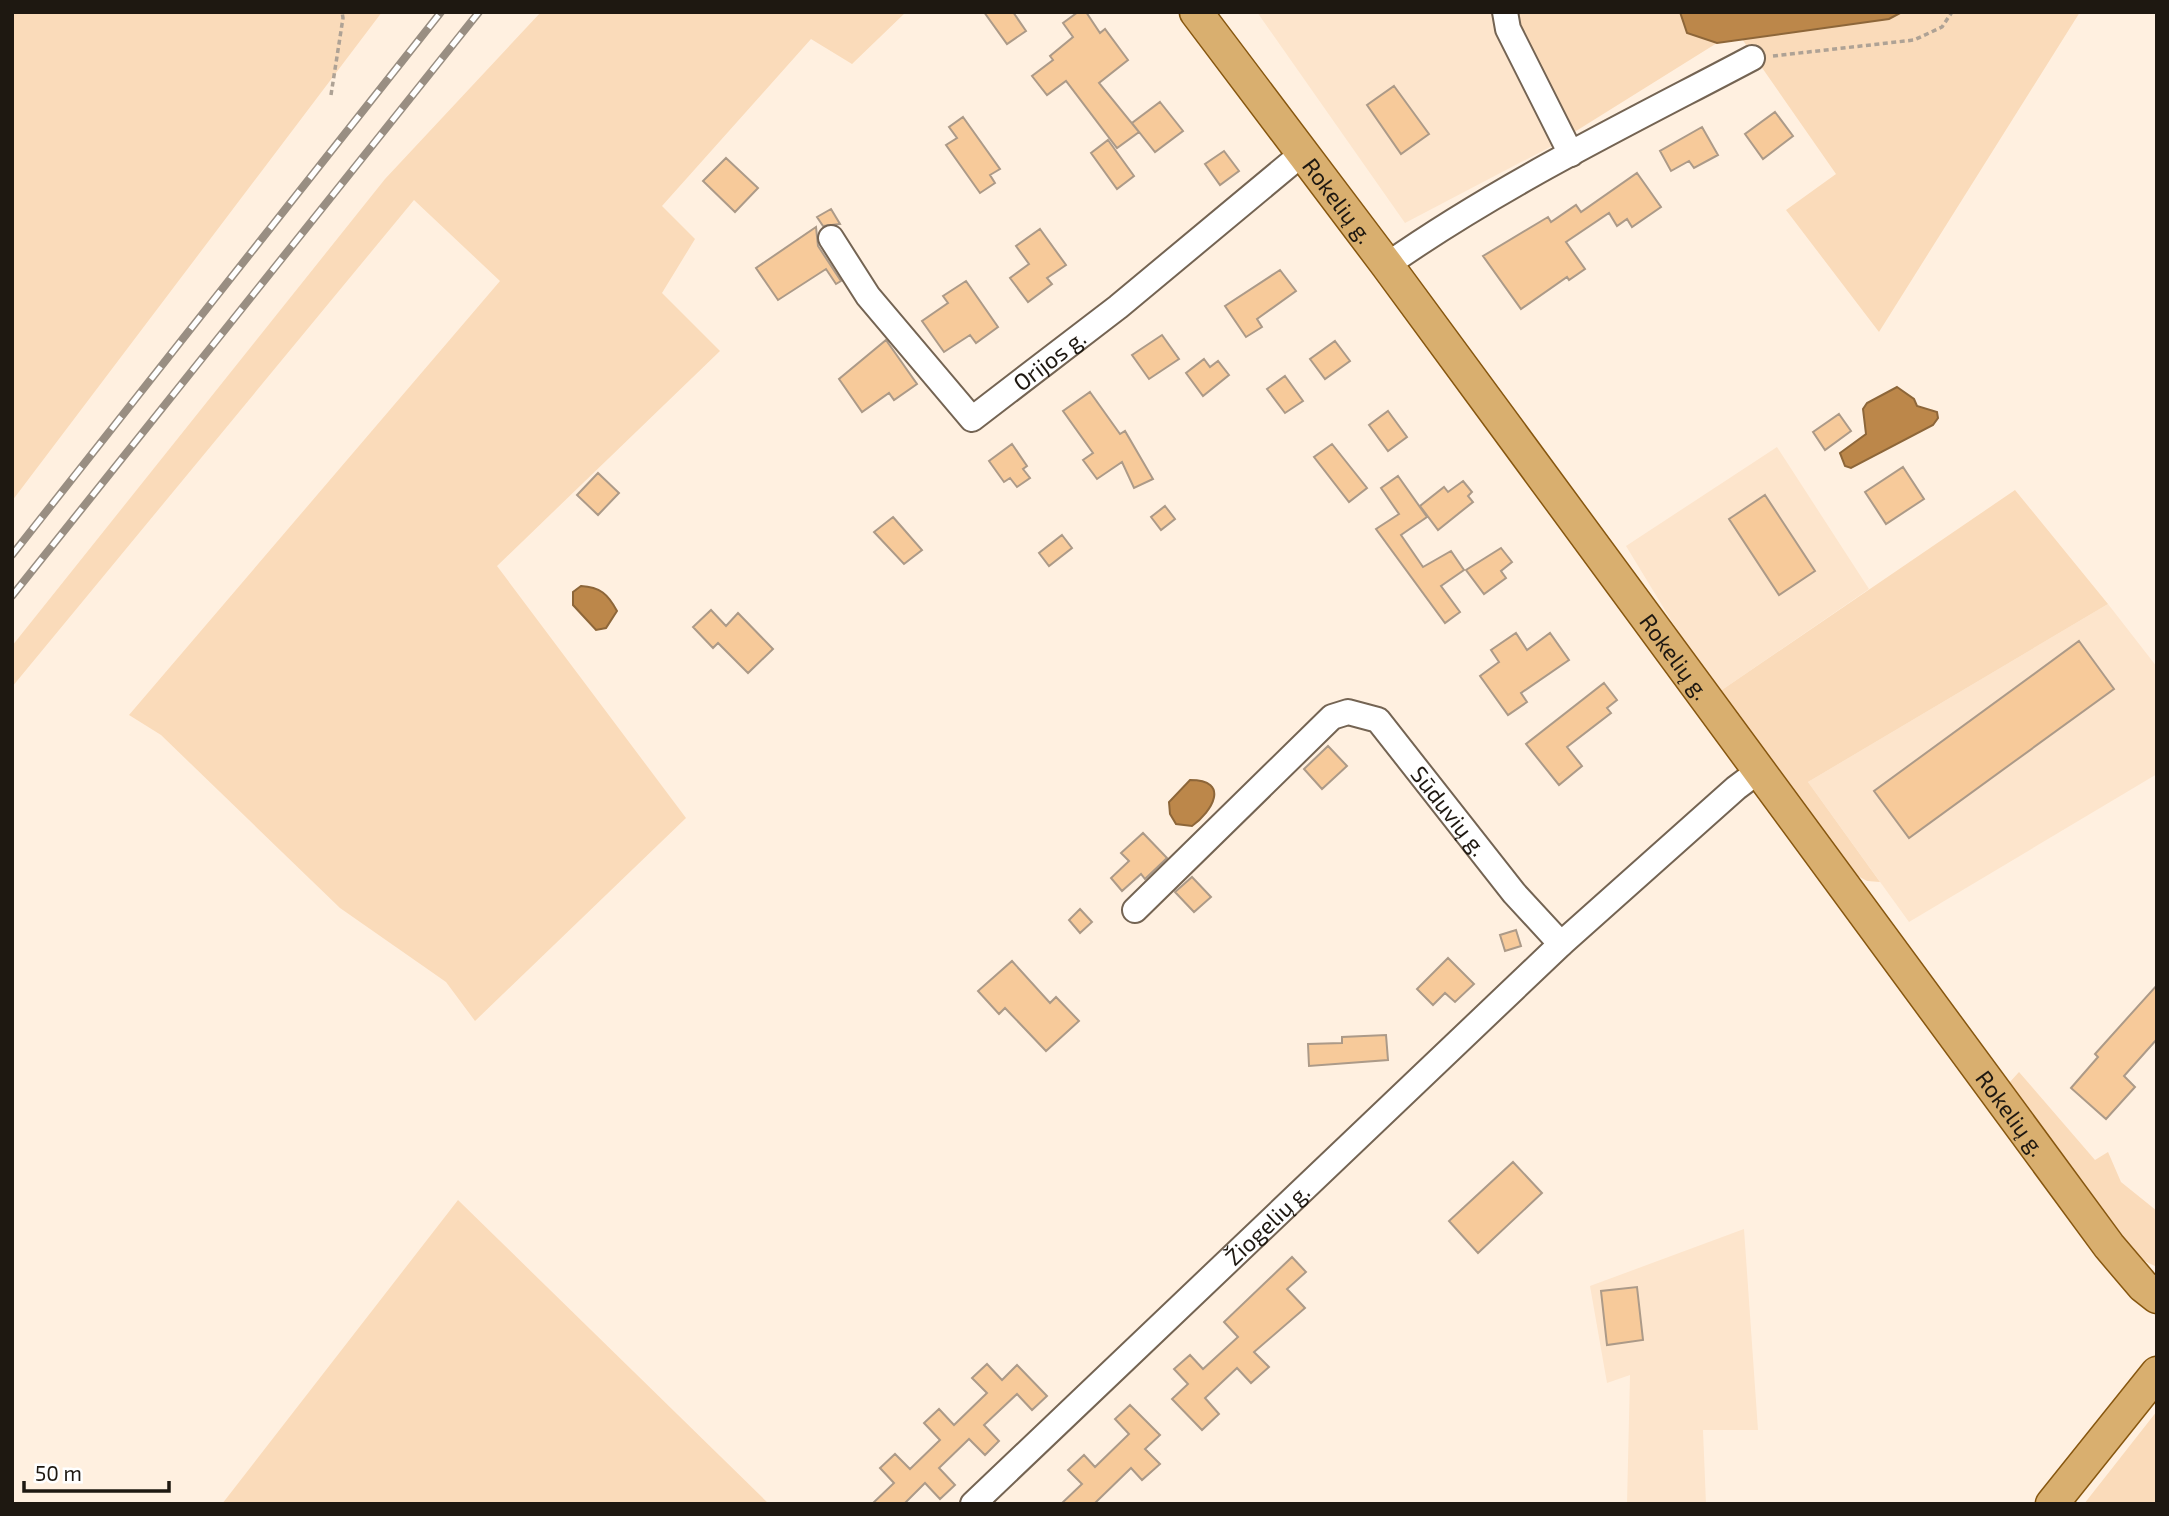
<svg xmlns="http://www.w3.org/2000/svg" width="2169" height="1516" font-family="'Exo 2',sans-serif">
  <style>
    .built { fill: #fde5cc }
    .green { fill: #fadbba }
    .water { fill: #bc874a; stroke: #8d6639; stroke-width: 2 }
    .building { fill: #f7ca9a; stroke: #ac9a88; stroke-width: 2 }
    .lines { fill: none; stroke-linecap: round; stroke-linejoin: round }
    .minor-casing { stroke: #746453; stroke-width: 28 }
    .major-casing { stroke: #875710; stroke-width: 35 }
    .path { stroke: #aea295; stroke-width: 3.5; stroke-dasharray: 5 3.5; stroke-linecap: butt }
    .minor { stroke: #fff; stroke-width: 24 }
    .major { stroke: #d9af6f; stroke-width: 32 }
    .rail-casing { stroke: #998e82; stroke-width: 8 }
    .rail { stroke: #fff; stroke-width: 5; stroke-dasharray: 16; stroke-linecap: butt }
    .labels { text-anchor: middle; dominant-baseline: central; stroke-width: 5; stroke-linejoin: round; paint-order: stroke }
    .street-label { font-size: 23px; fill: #1e1811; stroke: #fff }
  </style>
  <rect width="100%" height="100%" fill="#fff0e0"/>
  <!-- built -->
  <path class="built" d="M1257 12H1491L1495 33 1552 146 1405 223Z
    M1777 447 1869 589 1716 694 1626 546Z
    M2108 604 2157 667V774L1909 922 1808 782Z
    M1744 1229 1758 1430H1703L1706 1504H1627L1630 1375 1607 1383 1590 1286Z"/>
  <!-- green -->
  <path class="green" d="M12 12H382L12 501Z
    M541 12H906L852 64 811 39 662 206 695 239 662 293 720 351 497 566 686 818 475 1021 446 982 340 908 161 735 129 715 500 281 414 200 12 687V646L385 179Z
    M1491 12H1680L1687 33 1717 43 1552 146 1495 33Z
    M1902 12H2080L1879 332 1786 210 1836 174 1742 39 1889 19Z
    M2015 490 2108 604 1808 782 1880 882 1867 881 1856 875 1716 694Z
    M2019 1072 2095 1160 2108 1152 2121 1182 2157 1211V1267L2132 1255 2009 1083Z
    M458 1200 769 1504H222Z
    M2157 1411V1504H2084Z"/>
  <!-- water -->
  <path class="water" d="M1680 12H1902L1889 19 1717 43 1687 33Z
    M1897 387 1914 399 1917 406 1937 412 1938 418 1933 425 1851 468 1845 466 1840 453 1866 434 1863 409 1867 403Z
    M581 586C600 587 608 594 617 611L606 628 596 630 573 605V592Z
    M1190 780C1231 780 1212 812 1192 826L1176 824 1170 814 1169 802Z"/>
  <!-- building -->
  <path class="building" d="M984 12H1013L1026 31 1007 44Z
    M1078 12H1086L1100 33 1105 29 1128 60 1099 83 1139 132 1117 148 1066 81 1047 95 1032 76 1053 60 1050 56 1073 37 1063 23Z
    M1394 86 1429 134 1401 154 1367 105Z
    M1160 102 1183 131 1155 152 1132 123Z
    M1775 112 1793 136 1763 159 1745 134Z
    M963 117 1000 169 990 175 995 183 980 193 946 145 957 138 949 127Z
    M1702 127 1718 155 1694 168 1689 161 1671 171 1660 151Z
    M1108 140 1134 176 1117 189 1091 153Z
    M1224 151 1239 171 1220 185 1205 164Z
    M726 158 758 188 735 212 703 181Z
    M1637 173 1661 207 1632 227 1627 219 1617 226 1609 213 1566 242 1585 269 1569 280 1567 277 1521 309 1483 256 1548 217 1551 222 1576 205 1581 212Z
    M831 209 840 224 823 226 817 217Z
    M816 227 818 246 841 281 836 284 826 269 778 300 756 268Z
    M1040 229 1066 265 1047 278 1052 284 1028 302 1010 278 1029 264 1016 246Z
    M1280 270 1296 291 1257 319 1262 327 1246 337 1225 306Z
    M966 281 998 327 976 343 970 335 944 352 922 321 948 303 943 296Z
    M1162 335 1179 359 1149 379 1132 355Z
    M886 340 917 384 894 400 889 393 862 412 839 379Z
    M1335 341 1350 361 1325 379 1310 359Z
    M1204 359 1210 367 1218 361 1229 375 1203 396 1186 373Z
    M1285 376 1303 401 1285 413 1267 389Z
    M1090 392 1120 434 1125 431 1153 479 1134 488 1122 462 1097 479 1083 460 1093 453 1063 411Z
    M1388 411 1407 437 1388 451 1369 425Z
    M1839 414 1851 431 1825 450 1813 432Z
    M1012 444 1027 466 1023 469 1030 478 1017 487 1010 478 1004 482 989 461Z
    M1332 444 1367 488 1349 502 1314 457Z
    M1903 467 1924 499 1886 524 1865 492Z
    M598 473 619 493 598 515 577 495Z
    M1398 476 1427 517 1401 535 1423 567 1451 551 1464 570 1441 586 1460 612 1445 623 1376 529 1399 514 1381 488Z
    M1463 481 1472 492 1468 496 1473 502 1438 530 1420 506 1444 487 1448 492Z
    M1765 495 1815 571 1779 595 1729 519Z
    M1165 506 1175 519 1161 530 1151 517Z
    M893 517 922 550 904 564 874 532Z
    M1062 535 1072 548 1049 566 1039 553Z
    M1501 548 1512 562 1501 571 1506 578 1484 594 1466 570Z
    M711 610 726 626 738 613 773 649 748 673 718 643 713 648 693 627Z
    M1516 633 1527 650 1550 633 1569 660 1521 693 1527 702 1508 715 1480 676 1499 662 1491 650Z
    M2079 641 2114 689 1909 838 1874 791Z
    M1604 683 1617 700 1607 708 1611 713 1567 747 1582 766 1559 785 1526 744Z
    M1328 746 1347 766 1322 789 1304 769Z
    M1143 833 1167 858 1145 879 1141 874 1122 891 1111 878 1129 861 1121 853Z
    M1192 877 1211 897 1194 912 1175 892Z
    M1080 909 1092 922 1080 933 1069 920Z
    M1516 930 1521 946 1505 951 1500 935Z
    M1448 958 1474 984 1455 1002 1445 993 1433 1005 1417 989Z
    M1012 961 1050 1003 1056 997 1079 1021 1046 1051 1005 1008 999 1014 978 991Z
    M2157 985V1039L2124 1076 2135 1087 2106 1119 2071 1088 2098 1057 2095 1054Z
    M1386 1035 1388 1060 1309 1066 1308 1044 1342 1043V1037Z
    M1513 1162 1542 1193 1478 1253 1449 1221Z
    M1292 1257 1306 1272 1287 1289 1305 1308 1254 1352 1269 1367 1251 1383 1237 1368 1205 1398 1219 1414 1202 1430 1172 1399 1188 1384 1174 1369 1190 1355 1203 1369 1238 1337 1224 1322Z
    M1637 1287 1643 1340 1607 1345 1601 1291Z
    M987 1364 1002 1380 1017 1365 1047 1396 1032 1410 1017 1394 984 1425 999 1441 985 1455 969 1439 939 1468 955 1485 940 1499 925 1483 904 1504H872L894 1483 880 1468 895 1454 910 1469 940 1440 924 1423 939 1409 954 1425 987 1393 972 1378Z
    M1130 1405 1160 1435 1145 1449 1160 1464 1142 1480 1131 1468 1094 1504H1061L1082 1484 1068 1470 1084 1455 1095 1467 1129 1434 1115 1419Z"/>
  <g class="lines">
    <!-- minor casing -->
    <g class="minor-casing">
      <g id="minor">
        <path d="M1505 12 1508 29 1571 154"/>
        <path id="s1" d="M831 238 868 296 972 419 1118 307 1303 153"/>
        <path d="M1387 265C1501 185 1629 123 1752 58"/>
        <path id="s2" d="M1135 910 1332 717 1348 712 1378 720 1514 893 1561 944"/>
        <path id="s3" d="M973 1504 1561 944 1736 788 1760 770"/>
      </g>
    </g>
    <!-- major casing -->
    <g class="major-casing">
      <g id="major">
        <path id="s4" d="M1196 12 1387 265 2109 1246 2143 1286 2157 1297"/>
        <path d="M2052 1504 2157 1373"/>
      </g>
    </g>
    <!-- path -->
    <path class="path" d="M1773 56 1914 40 1942 27 1952 12
      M331 95 343 18 342 12"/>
    <!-- minor -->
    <use href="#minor" class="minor"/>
    <!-- major -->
    <use href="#major" class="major"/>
    <!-- rail casing -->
    <g class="rail-casing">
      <path id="rail" d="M12 555 441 12
        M12 596 479 12"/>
    </g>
    <!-- rail -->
    <use href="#rail" class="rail"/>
  </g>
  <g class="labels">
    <!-- street labels -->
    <g class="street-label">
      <text stroke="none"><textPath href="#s4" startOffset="236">Rokelių g.</textPath></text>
      <text stroke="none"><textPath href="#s1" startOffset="327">Orijos g.</textPath></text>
      <text stroke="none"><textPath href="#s4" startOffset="803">Rokelių g.</textPath></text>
      <text stroke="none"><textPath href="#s2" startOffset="439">Sūduvių g.</textPath></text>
      <text stroke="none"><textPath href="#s4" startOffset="1370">Rokelių g.</textPath></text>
      <text stroke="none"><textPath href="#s3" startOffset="406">Žiogelių g.</textPath></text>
    </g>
  </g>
  <!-- border -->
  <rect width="2169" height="1516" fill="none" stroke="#1e1811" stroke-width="28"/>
  <!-- scale -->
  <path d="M24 1481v10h145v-10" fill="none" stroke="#1e1811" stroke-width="3.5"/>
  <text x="35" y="1481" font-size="21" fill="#1e1811" stroke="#ffffff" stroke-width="5" paint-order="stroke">50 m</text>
</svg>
